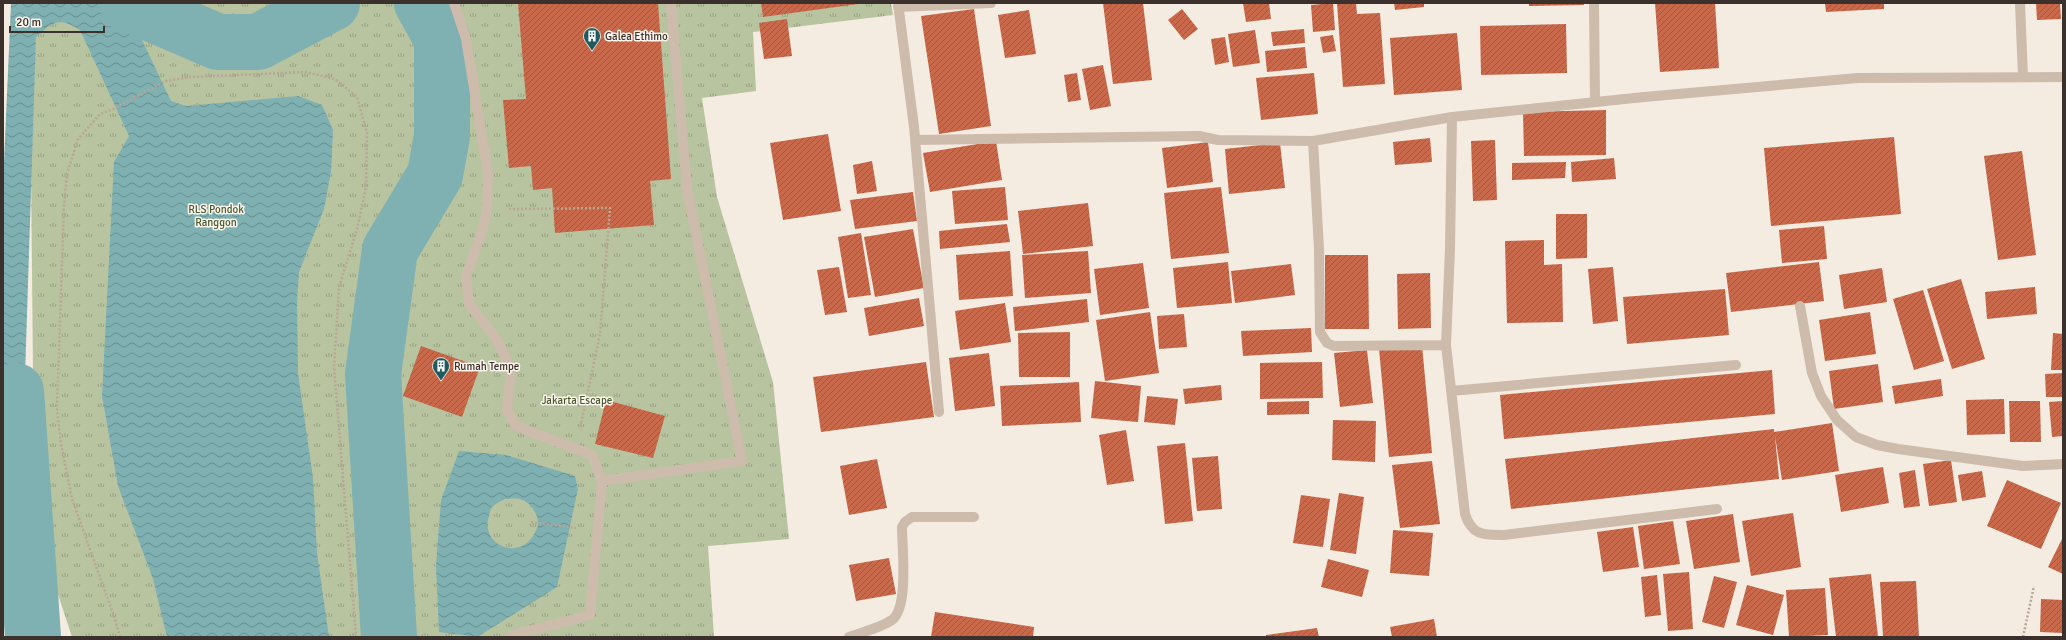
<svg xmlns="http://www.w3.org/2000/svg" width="2066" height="640" font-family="Signika,sans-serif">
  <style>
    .park { fill: url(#park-tufts) }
    .water { fill: url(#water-waves); fill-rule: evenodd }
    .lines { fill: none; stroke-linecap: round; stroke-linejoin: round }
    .river { stroke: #7fb0b2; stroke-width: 56 }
    .building { fill: url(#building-hatch) }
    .path { stroke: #b9a596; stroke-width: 2.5; stroke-dasharray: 2 2; stroke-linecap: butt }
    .lane { stroke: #cdbbac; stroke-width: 10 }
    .street { stroke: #cdbbac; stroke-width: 10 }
    .labels { text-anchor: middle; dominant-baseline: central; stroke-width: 3; stroke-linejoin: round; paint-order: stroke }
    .poi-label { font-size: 11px; fill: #3b302b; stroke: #fbf5ee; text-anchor: start }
    .park-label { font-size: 11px; fill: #4a5a2e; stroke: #fbf5ee }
  </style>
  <defs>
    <pattern id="park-tufts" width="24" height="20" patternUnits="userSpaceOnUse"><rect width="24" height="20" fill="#b8c4a0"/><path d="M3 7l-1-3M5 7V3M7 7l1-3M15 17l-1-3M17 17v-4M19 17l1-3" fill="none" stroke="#97a083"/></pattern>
    <pattern id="water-waves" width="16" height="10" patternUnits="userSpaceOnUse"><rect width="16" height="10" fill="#7fb0b2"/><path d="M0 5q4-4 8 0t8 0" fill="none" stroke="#699091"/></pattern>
    <pattern id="building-hatch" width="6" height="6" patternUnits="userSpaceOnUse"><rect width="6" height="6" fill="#c8694b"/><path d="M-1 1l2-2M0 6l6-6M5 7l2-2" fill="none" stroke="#a4573f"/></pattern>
  </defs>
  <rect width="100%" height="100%" fill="#f4ebe1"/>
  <!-- park -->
  <path class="park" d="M37 3H891L893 15 753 32 756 91 702 98 717 197 773 382 789 539 708 546 714 637H72L50 570 34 476 31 166Z"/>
  <!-- water -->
  <path class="water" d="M11 3H150L135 25 171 101 186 106 298 96 322 105 333 130 331 172 324 209 299 272 297 302 298 373 313 478 317 553 329 637H167L153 579 118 486 102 396 114 162 129 136 80 30C59 17 54 21 36 37L20 530H3V185Z
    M459 451 506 455 575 476 578 489 557 587 477 637 439 632 436 566 441 500ZM505 499C509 499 516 498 520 499 531 502 541 517 537 528 523 565 479 545 489 516 490 513 490 509 492 507 495 504 501 501 505 499Z"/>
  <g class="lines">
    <!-- river -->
    <path class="river" d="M127 3 218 42H258L332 3
      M16 391 33 637
      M389 637 373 374 390 250 435 175 442 136V39L422 3"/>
  </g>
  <!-- building -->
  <path class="building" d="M518 3H658L671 179 650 181 654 225 555 233 552 188 533 190 531 166 509 168 503 100 526 99Z
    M761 3H858V4L763 17Z
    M1103 3H1143L1152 80 1113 84Z
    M1243 3H1269L1271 19 1246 22Z
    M1333 3 1335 30 1313 32 1311 5Z
    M1337 3H1356L1357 14 1380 13 1385 84 1343 87Z
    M1394 3H1424V7L1395 10Z
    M1529 3H1584V5L1529 6Z
    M1655 3H1715L1719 68 1660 72Z
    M1825 3H1884V9L1826 12Z
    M2036 3H2060L2061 19 2037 20Z
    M974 9 991 126 939 134 921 16Z
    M1182 9 1198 29 1184 40 1168 20Z
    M1029 10 1036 54 1005 58 998 15Z
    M787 19 792 56 764 59 759 23Z
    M1566 24 1567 73 1481 75 1480 26Z
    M1304 29 1305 43 1273 46 1271 32Z
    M1255 30 1260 63 1233 67 1228 34Z
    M1457 33 1462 90 1394 95 1390 38Z
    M1333 35 1336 51 1323 53 1320 37Z
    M1225 37 1229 62 1215 65 1211 39Z
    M1305 47 1307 68 1267 72 1265 51Z
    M1103 65 1111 106 1090 110 1082 69Z
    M1077 73 1081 100 1068 102 1064 75Z
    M1314 73 1318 114 1261 120 1256 78Z
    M1606 110V155L1524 156 1523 112Z
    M828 134 841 211 783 220 770 143Z
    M1894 137 1901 214 1771 226 1764 148Z
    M1430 138 1432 162 1395 165 1393 142Z
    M1495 140 1497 200 1473 201 1471 141Z
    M996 141 1002 180 930 192 923 153Z
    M1208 142 1213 182 1167 188 1162 148Z
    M1280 143 1285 188 1229 194 1225 149Z
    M2022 151 2036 255 1998 260 1984 156Z
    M1614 158 1616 179 1572 182 1571 162Z
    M872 161 877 191 857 194 853 165Z
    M1566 162 1565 178 1512 180V163Z
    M1005 187 1008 220 955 224 952 191Z
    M1221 187 1229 253 1171 259 1164 193Z
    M913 192 917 221 855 229 850 200Z
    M1088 203 1093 246 1023 254 1018 211Z
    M1556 214H1587V258L1556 259Z
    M1007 224 1010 242 940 249 939 231Z
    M1824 226 1827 259 1782 263 1779 230Z
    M913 229 924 288 875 297 864 237Z
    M861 233 871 295 848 298 838 237Z
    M1544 240V265L1562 264 1563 322 1507 323 1505 241Z
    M1010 251 1013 296 959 300 956 255Z
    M1088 251 1091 293 1025 298 1022 255Z
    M1325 255H1368L1369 329H1325Z
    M1228 262 1232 303 1177 308 1173 268Z
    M1819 262 1824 301 1731 312 1726 273Z
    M1143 263 1149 308 1100 315 1094 269Z
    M1291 264 1295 295 1235 303 1231 271Z
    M839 267 847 312 825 315 817 270Z
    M1613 267 1618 321 1593 324 1588 269Z
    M1882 268 1887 302 1844 309 1839 275Z
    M1430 273 1431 328 1398 329 1397 274Z
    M1961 279 1985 359 1952 369 1927 289Z
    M2035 287 2037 314 1987 319 1985 292Z
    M1725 289 1729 335 1627 344 1623 297Z
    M1923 290 1944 361 1914 370 1893 299Z
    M919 298 924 326 869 336 864 308Z
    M1087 299 1089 322 1015 331 1013 307Z
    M1005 303 1011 342 960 350 955 311Z
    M1150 312 1159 373 1105 381 1096 320Z
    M1870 312 1876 354 1825 361 1819 320Z
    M1184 314 1187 347 1159 349 1157 316Z
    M1311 328 1312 352 1243 356 1241 331Z
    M1070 332V377H1019L1018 333Z
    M2053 333 2063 334V370H2051Z
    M1422 345 1432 453 1389 457 1379 349Z
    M421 346 480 367 462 417 403 396Z
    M1367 350 1373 403 1340 407 1334 353Z
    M989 353 995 406 955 411 949 358Z
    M926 362 934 417 821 432 813 377Z
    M1322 362 1323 398 1260 399V363Z
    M1878 364 1883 402 1834 409 1829 371Z
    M1772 370 1775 414 1504 439 1500 395Z
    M2063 373V397H2046L2045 374Z
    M1941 379 1943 396 1895 404 1892 386Z
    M1095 381 1141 386 1138 422 1091 418Z
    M1079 382 1081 422 1002 426 1000 386Z
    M1221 385 1222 400 1185 404 1183 389Z
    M1147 396 1178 399 1175 425 1144 422Z
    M2004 399 2005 434 1967 435 1966 400Z
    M606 400 665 416 653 458 595 444Z
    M1309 401V414L1267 415V402Z
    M2009 401H2040L2041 442H2010Z
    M2063 401V436L2052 437 2049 402Z
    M1333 420 1376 421 1375 462 1332 460Z
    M1832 423 1839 471 1782 480 1775 436 1779 479 1511 509 1505 459 1774 429V432Z
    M1126 430 1134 481 1107 485 1099 435Z
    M1185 443 1193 521 1165 524 1157 446Z
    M1218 456 1222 509 1197 511 1192 458Z
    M877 459 887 508 849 515 840 466Z
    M1951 460 1957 502 1929 506 1923 464Z
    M1432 461 1440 524 1400 528 1392 465Z
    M1883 467 1889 503 1841 512 1835 475Z
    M1915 470 1920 506 1904 508 1899 473Z
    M1982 471 1986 497 1962 501 1958 475Z
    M2007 480 2061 503 2041 549 1987 526Z
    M1339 493 1364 497 1356 554 1330 550Z
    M1301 495 1330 499 1323 547 1293 543Z
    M1793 513 1801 567 1751 576 1742 521Z
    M1733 514 1740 562 1694 569 1686 521Z
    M1673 521 1680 564 1644 569 1638 526Z
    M1633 527 1639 567 1603 572 1597 532Z
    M1393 530 1433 533 1429 576 1390 573Z
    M2063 537V574L2048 567Z
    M889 558 896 594 856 601 849 565Z
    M1328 559 1369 570 1362 597 1321 587Z
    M1689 572 1693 629 1668 631 1663 574Z
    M1871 574 1878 637H1836L1829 578Z
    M1657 575 1661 615 1645 617 1641 577Z
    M1714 576 1737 582 1724 628 1702 622Z
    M1916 581 1919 637H1883L1880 582Z
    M1747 585 1784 595 1773 635 1736 625Z
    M1825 588 1828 635 1789 637 1786 590Z
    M2041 599 2063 600V633L2040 632Z
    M935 612 1034 627 1033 637H931Z
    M1434 619 1437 637H1392L1390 627Z
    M1317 628 1319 637H1266V635Z"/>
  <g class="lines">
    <!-- path -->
    <path class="path" d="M509 209 610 208 600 334 580 429
      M531 522 576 528
      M120 637 115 619 72 499 61 444 57 410 64 204 67 174 78 139 100 114 113 109 166 81 191 77 306 72 335 79 357 97 367 133 366 187 357 229 339 287 334 367 356 637
      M2023 637 2034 586"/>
    <!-- lane -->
    <path class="lane" d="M454 3 466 39 488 173 487 209 482 231 466 277 469 304 496 338 511 369 507 410 516 426 592 455 602 481 590 615 513 635V637
      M602 481 742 461 687 189 671 3"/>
    <!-- street -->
    <path class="street" d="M898 3 914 127 939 412
      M1594 3 1595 102
      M2020 3 2023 77
      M898 7 991 3
      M1452 117 1450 249 1446 345 1465 514C1472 536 1484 535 1504 535L1717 509
      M915 140 1199 136 1218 140 1313 141 1452 117 1644 97 1858 78 2063 77
      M1313 141 1319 249 1320 332 1327 343 1334 346 1446 345
      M1800 306 1812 373 1821 396 1837 420 1856 437 1877 445 1898 449 2023 466 2063 464
      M1451 391 1736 365
      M849 637C863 632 880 628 892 620 909 608 902 547 902 527L905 522 912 517H974"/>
  </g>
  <!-- icons -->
  <defs>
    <g id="building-pin" transform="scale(0.9)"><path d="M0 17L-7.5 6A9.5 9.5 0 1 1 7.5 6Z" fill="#1f5a5e" stroke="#fbf5ee"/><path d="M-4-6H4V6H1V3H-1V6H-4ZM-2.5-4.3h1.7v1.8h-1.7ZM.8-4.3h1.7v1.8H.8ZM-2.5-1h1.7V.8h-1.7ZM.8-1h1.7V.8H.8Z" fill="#fff"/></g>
  </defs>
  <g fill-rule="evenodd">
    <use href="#building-pin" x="592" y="36"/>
    <use href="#building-pin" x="441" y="366"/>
  </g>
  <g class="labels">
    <!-- poi labels -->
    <g class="poi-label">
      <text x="605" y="36">Galea Ethimo</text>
      <text x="454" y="366">Rumah Tempe</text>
    </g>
    <!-- park labels -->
    <g class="park-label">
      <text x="216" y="209">RLS Pondok<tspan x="216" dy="13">Ranggon</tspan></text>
      <text x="577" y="400">Jakarta Escape</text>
    </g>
  </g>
  <!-- border -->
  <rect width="2066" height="640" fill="none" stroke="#3b302b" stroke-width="8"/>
  <!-- scale -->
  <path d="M10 26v6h94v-6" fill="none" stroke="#3b302b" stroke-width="2"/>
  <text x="16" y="26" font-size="12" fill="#3b302b" stroke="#fbf5ee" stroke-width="3" paint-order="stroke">20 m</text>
</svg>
